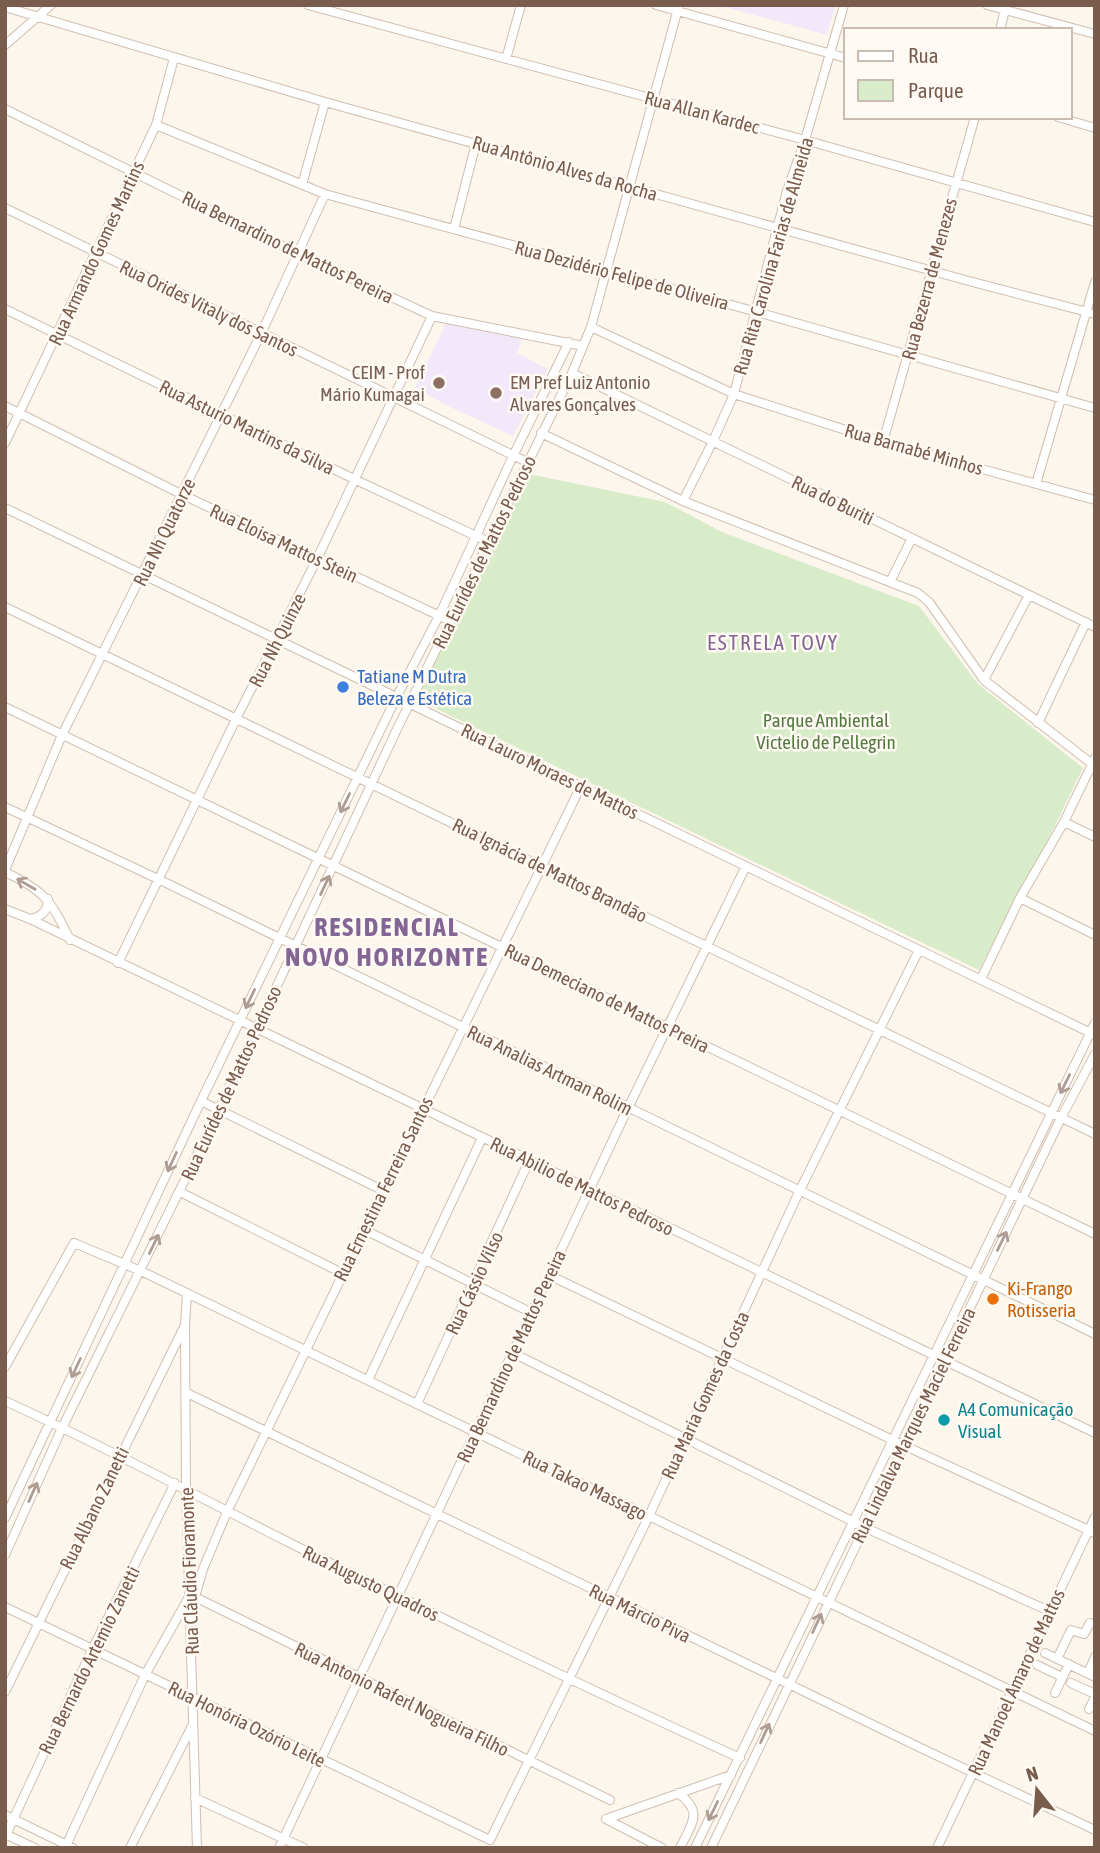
<svg xmlns="http://www.w3.org/2000/svg" width="1100" height="1853" font-family="'Asap Condensed',sans-serif">
  <style>
    .education { fill: #f3e8fa }
    .green { fill: #d8ecc9 }
    .lines { fill: none; stroke-linecap: round; stroke-linejoin: round }
    .minor-casing { stroke: #d1beb0; stroke-width: 10 }
    .minor { stroke: #fff; stroke-width: 8 }
    .oneway { stroke: #af9d94 }
    .education-dot { fill: #8d6e63; stroke: #fffaf3; stroke-width: 2.5 }
    .shop-dot { fill: #3f7fe0; stroke: #fffaf3; stroke-width: 2.5 }
    .food-dot { fill: #e8710a; stroke: #fffaf3; stroke-width: 2.5 }
    .culture-dot { fill: #0f9aa8; stroke: #fffaf3; stroke-width: 2.5 }
    .labels { text-anchor: middle; dominant-baseline: central; stroke-width: 5; stroke-linejoin: round; paint-order: stroke }
    .street-label { font-size: 19px; fill: #7a5c4d; stroke: #fffaf3 }
    .education-label { font-size: 19px; fill: #785e54; stroke: #fffaf3; text-anchor: end }
    .shop-label { font-size: 19px; fill: #366cbe; stroke: #fffaf3; text-anchor: start }
    .park-label { font-size: 19px; fill: #537a41; stroke: #fffaf3 }
    .food-label { font-size: 19px; fill: #c56008; stroke: #fffaf3; text-anchor: start }
    .culture-label { font-size: 19px; fill: #0d838f; stroke: #fffaf3; text-anchor: start }
    .neighbourhood-label { font-size: 21px; letter-spacing: 2px; fill: #846695; stroke: #fffaf3 }
    .district-label { font-size: 26px; font-weight: bold; letter-spacing: 2px; fill: #846695; stroke: #fffaf3 }
  </style>
  <rect width="100%" height="100%" fill="#fdf6ec"/>
  <!-- education -->
  <path class="education" d="M718 5H836L827 35Z
    M446 323 522 338 517 353 548 369 513 436 450 407 415 388Z"/>
  <!-- green -->
  <path class="green" d="M529 474 665 502 722 532 919 606 978 684 1083 768 1017 904 1012 906 979 970 416 699Z"/>
  <g class="lines">
    <!-- minor casing -->
    <g class="minor-casing">
      <path id="minor" d="M308 5 805 140 1095 222
        M656 5 846 58
        M987 5 1095 34
        M5 7 325 102 965 280 1095 314
        M1000 30 1006 6
        M5 45 51 5
        M506 59 521 5
        M5 109 297 253 432 316 583 346
        M1058 117 1095 128
        M156 125 325 194 757 312 1095 408
        M302 185 325 102
        M5 208 527 462
        M454 229 476 143
        M5 309 356 480 489 542
        M591 327 734 394 883 442 1095 500
        M572 373 1095 627
        M5 406 183 495 444 618
        M541 433 683 501 918 593 929 602 984 680 1092 764
        M883 442 975 117
        M5 443 156 125 174 58
        M1036 484 1095 282
        M683 501 713 441 734 394 787 191 805 140 844 5
        M5 508 1095 1035
        M890 582 912 538
        M5 607 1095 1134
        M984 680 1029 595
        M5 707 1095 1234
        M1038 723 1086 622
        M5 807 158 879 1095 1334
        M1064 822 1095 837
        M5 870 62 735 261 334 325 194
        M5 872C45 891 51 901 70 940
        M1020 898 1095 935
        M5 909 30 919 1095 1433
        M30 919C42 917 48 910 48 899
        M118 963 236 719 317 559 432 316
        M981 979 1020 898 1064 822 1095 758
        M201 1101 382 1190
        M180 1192 342 1273
        M363 1229 532 1313
        M549 1275 903 1445 1095 1533
        M187 1294 185 1325 186 1488 197 1848
        M513 1353 866 1528 1049 1611
        M5 1367 74 1243 141 1271 1095 1731
        M368 1380 482 1138
        M187 1393 925 1750 1095 1830
        M5 1401C102 1445 195 1495 290 1543 439 1617 588 1689 740 1758
        M417 1404 529 1161
        M5 1518 201 1101 396 698 439 616 513 456 569 342
        M5 1555 62 1428 209 1131 398 727 572 373 591 327 679 5
        M195 1597 203 1569 227 1512C343 1269 461 1027 581 786
        M195 1597 610 1800
        M5 1607 490 1840 649 1516 799 1192 919 950
        M1045 1653 1095 1677
        M1057 1659 1071 1630 1084 1634 1090 1623
        M1037 1665 1062 1677
        M1088 1673 1095 1657
        M1071 1683 1095 1694
        M5 1692 184 1327
        M1055 1693 1069 1664
        M1089 1709 1095 1698
        M678 1793C704 1812 692 1823 680 1848
        M195 1798 304 1848
        M5 1815 73 1848
        M606 1819 731 1775
        M606 1819 662 1848
        M5 1834 35 1848
        M5 1837 92 1650 175 1483
        M65 1848 145 1675 189 1597
        M130 1848 192 1726
        M279 1848 628 1108 746 866
        M695 1848 1095 1023
        M711 1848 1061 1118 1095 1054
        M937 1848 1095 1517"/>
    </g>
    <!-- minor -->
    <use href="#minor" class="minor"/>
  </g>
  <!-- one-way arrows -->
  <defs><path id="oneway-shaft" d="M-6 0H5M1.5-3L5.5 0L1.5 3" fill="none" stroke-width="1.6" stroke-linecap="round" stroke-linejoin="round" transform="scale(1.75)"/></defs>
  <g class="oneway">
    <use href="#oneway-shaft" transform="translate(345 803) rotate(116)"/>
    <use href="#oneway-shaft" transform="translate(26 884) rotate(-150)"/>
    <use href="#oneway-shaft" transform="translate(325 885) rotate(-65)"/>
    <use href="#oneway-shaft" transform="translate(250 999) rotate(116)"/>
    <use href="#oneway-shaft" transform="translate(1065 1084) rotate(116)"/>
    <use href="#oneway-shaft" transform="translate(172 1162) rotate(115)"/>
    <use href="#oneway-shaft" transform="translate(1002 1241) rotate(-64)"/>
    <use href="#oneway-shaft" transform="translate(154 1244) rotate(-64)"/>
    <use href="#oneway-shaft" transform="translate(76 1368) rotate(115)"/>
    <use href="#oneway-shaft" transform="translate(33 1492) rotate(-66)"/>
    <use href="#oneway-shaft" transform="translate(817 1623) rotate(-65)"/>
    <use href="#oneway-shaft" transform="translate(765 1733) rotate(-65)"/>
    <use href="#oneway-shaft" transform="translate(713 1811) rotate(116)"/>
  </g>
  <!-- markers -->
  <g class="education-dot">
    <circle cx="439" cy="383" r="7"/>
    <circle cx="496" cy="393" r="7"/>
  </g>
  <circle class="shop-dot" cx="343" cy="687" r="7"/>
  <circle class="food-dot" cx="993" cy="1299" r="7"/>
  <circle class="culture-dot" cx="944" cy="1420" r="7"/>
  <g class="labels">
    <!-- street labels -->
    <g class="street-label">
      <text transform="translate(702 112) rotate(15)">Rua Allan Kardec</text>
      <text transform="translate(565 168) rotate(16)">Rua Antônio Alves da Rocha</text>
      <text transform="translate(288 247) rotate(26)">Rua Bernardino de Mattos Pereira</text>
      <text transform="translate(96 253) rotate(-65)">Rua Armando Gomes Martins</text>
      <text transform="translate(773 256) rotate(-74)">Rua Rita Carolina Farias de Almeida</text>
      <text transform="translate(622 275) rotate(15)">Rua Dezidério Felipe de Oliveira</text>
      <text transform="translate(929 279) rotate(-75)">Rua Bezerra de Menezes</text>
      <text transform="translate(209 308) rotate(26)">Rua Orides Vitaly dos Santos</text>
      <text transform="translate(247 427) rotate(26)">Rua Asturio Martins da Silva</text>
      <text transform="translate(914 449) rotate(16)">Rua Barnabé Minhos</text>
      <text transform="translate(833 500) rotate(26)">Rua do Buriti</text>
      <text transform="translate(164 532) rotate(-64)">Rua Nh Quatorze</text>
      <text transform="translate(284 543) rotate(25)">Rua Eloisa Mattos Stein</text>
      <text transform="translate(484 552) rotate(-64)">Rua Eurídes de Mattos Pedroso</text>
      <text transform="translate(277 640) rotate(-63)">Rua Nh Quinze</text>
      <text transform="translate(550 771) rotate(26)">Rua Lauro Moraes de Mattos</text>
      <text transform="translate(550 870) rotate(26)">Rua Ignácia de Mattos Brandão</text>
      <text transform="translate(607 998) rotate(26)">Rua Demeciano de Mattos Preira</text>
      <text transform="translate(550 1070) rotate(26)">Rua Analias Artman Rolim</text>
      <text transform="translate(231 1083) rotate(-65)">Rua Eurídes de Mattos Pedroso</text>
      <text transform="translate(582 1186) rotate(26)">Rua Abilio de Mattos Pedroso</text>
      <text transform="translate(383 1189) rotate(-64)">Rua Ernestina Ferreira Santos</text>
      <text transform="translate(474 1283) rotate(-65)">Rua Cássio Vilso</text>
      <text transform="translate(511 1356) rotate(-65)">Rua Bernardino de Mattos Pereira</text>
      <text transform="translate(705 1395) rotate(-65)">Rua Maria Gomes da Costa</text>
      <text transform="translate(913 1425) rotate(-64)">Rua Lindalva Marques Maciel Ferreira</text>
      <text transform="translate(585 1485) rotate(26)">Rua Takao Massago</text>
      <text transform="translate(94 1508) rotate(-64)">Rua Albano Zanetti</text>
      <text transform="translate(189 1571) rotate(-92)">Rua Cláudio Fioramonte</text>
      <text transform="translate(371 1583) rotate(26)">Rua Augusto Quadros</text>
      <text transform="translate(640 1613) rotate(26)">Rua Márcio Piva</text>
      <text transform="translate(89 1660) rotate(-64)">Rua Bernardo Artemio Zanetti</text>
      <text transform="translate(1016 1682) rotate(-65)">Rua Manoel Amaro de Mattos</text>
      <text transform="translate(402 1699) rotate(26)">Rua Antonio Raferl Nogueira Filho</text>
      <text transform="translate(247 1724) rotate(26)">Rua Honória Ozório Leite</text>
    </g>
    <!-- education labels -->
    <g class="education-label">
      <text x="425" y="372">CEIM - Prof<tspan x="425" dy="22">Mário Kumagai</tspan></text>
      <text x="510" y="382" text-anchor="start">EM Pref Luiz Antonio<tspan x="510" dy="22">Alvares Gonçalves</tspan></text>
    </g>
    <!-- shop labels -->
    <g class="shop-label">
      <text x="357" y="676">Tatiane M Dutra<tspan x="357" dy="22">Beleza e Estética</tspan></text>
    </g>
    <!-- park labels -->
    <g class="park-label">
      <text x="826" y="720">Parque Ambiental<tspan x="826" dy="22">Victelio de Pellegrin</tspan></text>
    </g>
    <!-- food labels -->
    <g class="food-label">
      <text x="1007" y="1288">Ki-Frango<tspan x="1007" dy="22">Rotisseria</tspan></text>
    </g>
    <!-- culture labels -->
    <g class="culture-label">
      <text x="958" y="1409">A4 Comunicação<tspan x="958" dy="22">Visual</tspan></text>
    </g>
    <!-- neighbourhood labels -->
    <g class="neighbourhood-label">
      <text x="773" y="642">ESTRELA TOVY</text>
    </g>
    <!-- district labels -->
    <g class="district-label">
      <text x="387" y="927">RESIDENCIAL<tspan x="387" dy="30">NOVO HORIZONTE</tspan></text>
    </g>
  </g>
  <!-- border -->
  <rect width="1100" height="1853" fill="none" stroke="#7a5c4d" stroke-width="14"/>
  <!-- legend -->
  <rect x="844" y="28" width="228" height="91" fill="#fffaf3" stroke="#cabbb1" stroke-width="2"/>
  <rect x="858" y="51" width="35" height="10" fill="#ffffff" stroke="#cabbb1" stroke-width="2"/>
  <text x="908" y="63" font-size="21" fill="#7a5c4d">Rua</text>
  <rect x="858" y="80" width="35" height="21" fill="#d8ecc9" stroke="#cabbb1" stroke-width="2"/>
  <text x="908" y="98" font-size="21" fill="#7a5c4d">Parque</text>
  <!-- north arrow -->
  <g transform="translate(1037 1790) rotate(343)" stroke="#fffaf3" stroke-width="5" paint-order="stroke">
  <path d="M0-5L12 26L0 18L-12 26Z" fill="#7a5c4d"/>
  <text y="-10" font-size="19" font-weight="bold" text-anchor="middle" fill="#7a5c4d">N</text>
  </g>
</svg>
